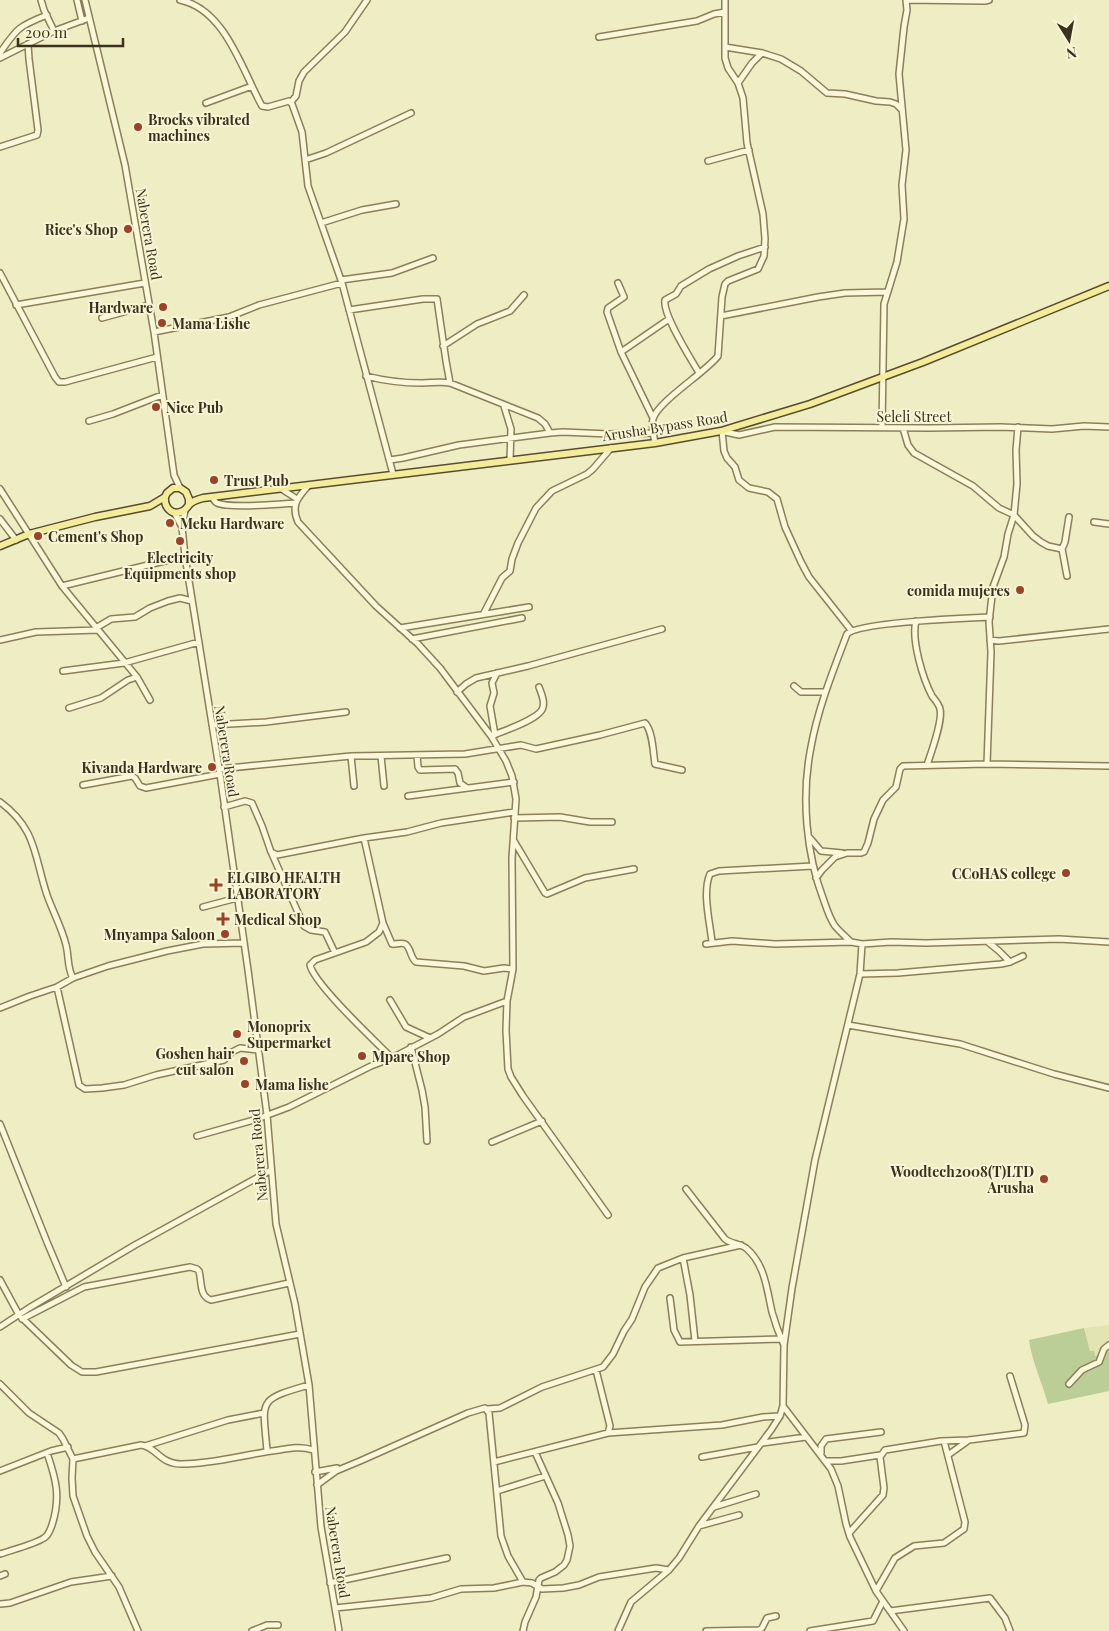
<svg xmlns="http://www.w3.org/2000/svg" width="1109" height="1631" font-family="'Playfair Display',serif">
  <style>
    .farmland { fill: #e2e5b1 }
    .green { fill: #bbce97 }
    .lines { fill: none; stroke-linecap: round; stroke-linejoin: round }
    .minor-casing { stroke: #8b7f5a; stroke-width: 8 }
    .major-casing { stroke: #584c2e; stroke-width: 9 }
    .minor { stroke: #faf8d8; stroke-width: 5 }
    .major { stroke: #f3ec9b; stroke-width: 6 }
    .poi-dot { fill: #9c4228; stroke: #f7f5d4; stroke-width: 2 }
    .labels { text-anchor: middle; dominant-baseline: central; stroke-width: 4; stroke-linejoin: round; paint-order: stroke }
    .poi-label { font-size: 14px; font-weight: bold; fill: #3a321e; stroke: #f7f5d4; text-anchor: start }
    .street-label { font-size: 14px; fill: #3a321e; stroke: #f7f5d4 }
  </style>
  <rect width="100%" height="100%" fill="#efedc4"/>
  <!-- farmland -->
  <path class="farmland" d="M1109 1325V1349L1100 1350V1355L1095 1356 1090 1351 1084 1328Z"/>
  <!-- green -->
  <path class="green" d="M1084 1328 1090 1351H1094L1095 1356 1100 1355V1350L1109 1349V1391L1048 1404C1042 1382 1032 1362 1029 1340Z"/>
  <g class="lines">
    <!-- minor casing -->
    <g class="minor-casing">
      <path id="minor" d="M41 0 44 10 54 31
        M77 0 82 21
        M85 0 125 165 154 332 174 475 180 488
        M180 0C225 9 242 70 262 106L268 107 289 101 292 104 302 132 308 186 342 283 393 474
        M907 0 985 1 989 0
        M599 37 697 21 714 14 725 12
        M725 47 762 53 781 59 801 71 827 93 845 94 876 101 890 102 896 104 902 110
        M0 53C17 28 19 26 47 15
        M0 58 54 31 89 18
        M738 83 752 63 762 53
        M291 102 296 96 299 81 304 72 345 32 367 0
        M206 103 252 86
        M0 147 37 135 38 130 29 59 28 44
        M305 160 326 153 411 113
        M708 161 749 150
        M321 223 362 210 396 204
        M0 273 55 377 59 382H65L157 357
        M341 280 392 273 433 258
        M618 283 624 297 608 308 607 312 621 352 653 418
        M16 305 145 283
        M349 310 423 299H437L446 361 450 383
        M721 316 818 297 845 293 887 292
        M102 318 149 305
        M154 332 229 317 259 305 342 283
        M443 346 477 324 510 311 524 295
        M621 352 669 319
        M699 373C691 359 662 314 665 300L676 294 681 286 709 269 738 256 765 247
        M366 376C385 381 403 383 422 383 432 383 441 381 450 383L538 418 545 424 550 433
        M504 406 511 429 510 460
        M89 421 113 414 162 395
        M882 427 884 304 897 262 904 219 902 185 906 150 899 74 904 27 907 10 906 0
        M903 428 908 445 914 453 973 486 999 508 1014 515 1033 536 1041 542 1048 546 1062 549 1067 576
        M721 431 739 435 775 427 929 428 1001 427 1052 429 1084 426 1109 427
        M722 431 724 451 727 458 735 467 739 480 749 488 768 492 777 499 785 527 801 562 809 577 851 630
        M655 443C654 436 651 426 653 419 657 402 706 372 718 356L722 297 725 284 728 281 758 269 764 256 765 239 763 214 747 143 743 98 738 83 728 68 725 58V0
        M390 460 403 458 459 445 550 433 563 432 609 434 654 433
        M308 486C297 498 291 506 298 522L376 606 418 644 440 668 491 736 506 761 512 776 516 799 512 858 513 969 507 1001 506 1030 508 1069 511 1077 523 1096 608 1215
        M280 488 297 499
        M0 489 62 586 137 677 150 700
        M212 497C213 499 215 502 217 503 230 509 281 504 296 503
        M185 510 182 527 185 556 220 774 248 970 267 1115 276 1224 295 1304 309 1385 321 1527 339 1631
        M174 512 182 527
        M0 519 16 540
        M1094 522 1109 524
        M1062 549 1065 542 1069 517
        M62 586 185 556
        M484 613 502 578 510 571 512 559 518 543 536 508 552 491 587 474 593 469 611 448
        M916 621C911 640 923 679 932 696 935 700 939 704 940 709 943 721 931 753 927 765
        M96 628 111 619 135 617 150 608 168 601 180 598 192 601
        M400 628 529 607
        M412 639 522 618
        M0 640 36 632 98 630
        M990 640 999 641 1109 629
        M63 671 124 663 199 642
        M794 686 801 692H825
        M457 692 466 684 476 678 528 666 662 629
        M69 708 101 698 128 680 137 677
        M212 725 266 722 346 712
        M495 735 490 706 494 693 492 683 497 673
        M491 736C503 731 541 719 543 707 545 700 541 693 539 687
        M417 755 418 767 420 770 455 769 458 773 460 783 467 788
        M351 756 354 786
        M381 756 384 786
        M987 764 991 652 989 622 993 587 1004 557 1008 534 1014 515 1017 484 1016 450 1018 427
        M219 769 351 756 465 754 521 745 536 749 600 735 645 723C653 732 653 752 655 764L682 770
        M83 785 132 776 135 778 140 786 146 788 220 774
        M408 796 514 782
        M0 802C37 829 34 856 47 895 53 912 62 928 66 945 69 956 67 968 73 978
        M224 807 245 801 252 803 262 826 271 852 277 855 364 838 407 832 441 823 514 812
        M514 818 560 817 590 822H612
        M364 838 383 923 392 944C395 945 401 942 405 944 411 947 410 958 416 962L464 966 484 971 504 968 513 969
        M810 838 821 851 842 853
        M514 841 545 893 547 894 585 878 634 869
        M272 854 304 926 311 930 325 932 335 953
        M816 878 822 870 835 857 847 853H861L864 852 868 843 874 819 883 800 896 787 900 769 903 766 987 764 1109 766
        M203 907 237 898
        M383 923 379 932 366 942 315 960 310 965C314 984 375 1041 392 1058
        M712 942C710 923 702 892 710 874L719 871 813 866
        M851 942C846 937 840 932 835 926 830 919 827 910 824 901 806 854 801 797 811 747 818 708 833 671 847 634 858 622 968 618 990 617
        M988 942 999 951 1010 962
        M706 944 732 941 775 944 851 942 862 944
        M860 974 898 973 1001 964 1010 962 1023 956
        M57 987 79 1085 85 1089 102 1088 124 1085 156 1075 224 1060 232 1052 240 1048 259 1050
        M390 1000 406 1027 430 1038
        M0 1008 30 996 57 987 73 978 108 966 167 951 203 944 244 943
        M848 1025 960 1044 1054 1074 1109 1088
        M411 1047 422 1090 425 1107 427 1141
        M0 1124 47 1242 66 1287
        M197 1136 257 1119 289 1107 371 1066 392 1058 438 1034 464 1017 507 1001
        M492 1142 542 1121
        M686 1189 725 1239C731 1244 739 1243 746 1248 765 1264 767 1290 772 1312 775 1323 779 1334 784 1345
        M683 1258 690 1295 695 1341
        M0 1280 19 1315 71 1365 82 1372H96L300 1334
        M670 1298 674 1330 680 1342 782 1339
        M22 1319 84 1287 190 1267 197 1269 199 1271C202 1282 199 1296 211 1300L289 1283
        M0 1327 29 1308 135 1245 271 1170
        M0 1384 29 1413 59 1433 63 1439 73 1459 72 1478 73 1496 87 1536 95 1552 119 1587 138 1631
        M1069 1384 1082 1370 1099 1362 1104 1349 1109 1345
        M783 1406 831 1469 838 1486 846 1524 850 1537 876 1591 904 1631
        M487 1409 500 1408 542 1387 603 1367 613 1354 624 1331 632 1319 645 1287 658 1268 683 1258 741 1245
        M608 1433 722 1425 763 1417 780 1416
        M762 1443 806 1437
        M145 1446 228 1420 264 1413
        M267 1451C263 1400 256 1400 309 1385
        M821 1453V1446L826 1439 881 1432
        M948 1455 969 1440
        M702 1457 758 1447
        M73 1459 141 1445C157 1447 159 1464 182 1464 215 1464 246 1454 279 1450 290 1448 302 1446 313 1450
        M826 1461H841L880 1455
        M494 1462 608 1433 610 1426 596 1370
        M0 1471 51 1451 68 1447
        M315 1472 337 1468
        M317 1485 336 1471 360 1461 468 1413 485 1408 489 1413 501 1536 508 1556 523 1582
        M497 1491 545 1476
        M714 1507 756 1494
        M699 1526 739 1515
        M849 1533 883 1495 884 1488 880 1457 885 1450 941 1441 969 1440 1024 1433 1025 1425 1010 1376
        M0 1554C12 1550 35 1544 44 1538 49 1535 50 1530 52 1525 61 1497 56 1479 47 1453
        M0 1576 5 1574
        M330 1583 447 1558
        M876 1591 895 1558 914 1546 944 1543 964 1529 965 1522 944 1441
        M0 1604 10 1603 71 1582 112 1576
        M335 1608 431 1598 461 1589 494 1588 523 1582 532 1583 542 1589 563 1588 579 1585 599 1577 656 1568 669 1570
        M890 1611 990 1598 1005 1618 1010 1631
        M252 1631 267 1625H278
        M523 1631 525 1622 536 1597 539 1580 541 1578 555 1572 564 1565 567 1560 570 1546 568 1535 558 1503 535 1452
        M618 1631 631 1602 669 1570 679 1558 699 1526 771 1430 780 1416 783 1406 784 1345 792 1288 815 1160 860 974 862 944 891 942 926 943 1059 939 1109 942
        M706 1631 759 1630 762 1628 767 1618 776 1616
        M810 1631 873 1621 883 1601"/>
    </g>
    <!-- major casing -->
    <g class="major-casing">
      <path id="major" d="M165 497C164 507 172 517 183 511 187 509 188 505 191 503 195 500 199 499 203 498L655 443 721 431 810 404 923 362 1109 286
        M0 546 29 534 95 517 150 506 165 497 167 493 173 488H180L186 492 189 499V504"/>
    </g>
    <!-- minor -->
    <use href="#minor" class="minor"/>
    <!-- major -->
    <use href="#major" class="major"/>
  </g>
  <!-- markers -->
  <g class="poi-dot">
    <circle cx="138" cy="127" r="5"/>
    <circle cx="128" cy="229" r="5"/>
    <circle cx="163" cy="307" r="5"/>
    <circle cx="162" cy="323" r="5"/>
    <circle cx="156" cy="407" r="5"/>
    <circle cx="214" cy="480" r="5"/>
    <circle cx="170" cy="523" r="5"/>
    <circle cx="38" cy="536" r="5"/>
    <circle cx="180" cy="541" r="5"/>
    <circle cx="1020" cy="590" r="5"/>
    <circle cx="212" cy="767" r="5"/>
    <circle cx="1066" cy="873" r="5"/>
    <path d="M213.5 877.5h5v5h5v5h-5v5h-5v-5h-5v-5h5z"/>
    <path d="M220.5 911.5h5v5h5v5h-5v5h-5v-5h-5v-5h5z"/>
    <circle cx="225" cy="934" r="5"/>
    <circle cx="237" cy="1034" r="5"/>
    <circle cx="362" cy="1056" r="5"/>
    <circle cx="244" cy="1061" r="5"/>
    <circle cx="245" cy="1084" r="5"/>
    <circle cx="1044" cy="1179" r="5"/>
  </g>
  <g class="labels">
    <!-- poi labels -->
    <g class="poi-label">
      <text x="148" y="119">Brocks vibrated<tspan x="148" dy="16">machines</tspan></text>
      <text x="118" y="229" text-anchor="end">Rice's Shop</text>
      <text x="153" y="307" text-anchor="end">Hardware</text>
      <text x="172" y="323">Mama Lishe</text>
      <text x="166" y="407">Nice Pub</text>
      <text x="224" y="480">Trust Pub</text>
      <text x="180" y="523">Meku Hardware</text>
      <text x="48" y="536">Cement's Shop</text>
      <text x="180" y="557" text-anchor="middle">Electricity<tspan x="180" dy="16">Equipments shop</tspan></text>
      <text x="1010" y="590" text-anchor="end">comida mujeres</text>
      <text x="202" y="767" text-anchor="end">Kivanda Hardware</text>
      <text x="1056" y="873" text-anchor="end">CCoHAS college</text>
      <text x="227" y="877">ELGIBO HEALTH<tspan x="227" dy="16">LABORATORY</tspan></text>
      <text x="234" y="919">Medical Shop</text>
      <text x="215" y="934" text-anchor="end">Mnyampa Saloon</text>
      <text x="247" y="1026">Monoprix<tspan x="247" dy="16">Supermarket</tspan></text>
      <text x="234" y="1053" text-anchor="end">Goshen hair<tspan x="234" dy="16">cut salon</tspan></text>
      <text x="372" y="1056">Mpare Shop</text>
      <text x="255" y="1084">Mama lishe</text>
      <text x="1034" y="1171" text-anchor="end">Woodtech2008(T)LTD<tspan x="1034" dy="16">Arusha</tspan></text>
    </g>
    <!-- street labels -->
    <g class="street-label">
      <text transform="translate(149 234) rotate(80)">Naberera Road</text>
      <text x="914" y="416">Seleli Street</text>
      <text transform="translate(665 426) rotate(-9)">Arusha Bypass Road</text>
      <text transform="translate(227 751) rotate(81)">Naberera Road</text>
      <text transform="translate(258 1155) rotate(-95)">Naberera Road</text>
      <text transform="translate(338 1552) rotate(81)">Naberera Road</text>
    </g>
  </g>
  <!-- north arrow -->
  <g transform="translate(1069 40) rotate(169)" stroke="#f7f5d4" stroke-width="4" paint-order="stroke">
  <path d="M0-4L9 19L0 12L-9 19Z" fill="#3a321e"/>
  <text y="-8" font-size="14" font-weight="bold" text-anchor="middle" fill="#3a321e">N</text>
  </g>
  <!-- scale -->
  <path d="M18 38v8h105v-8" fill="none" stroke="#3a321e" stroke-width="2.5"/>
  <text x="25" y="38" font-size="15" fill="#3a321e" stroke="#f7f5d4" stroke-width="4" paint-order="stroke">200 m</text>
</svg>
